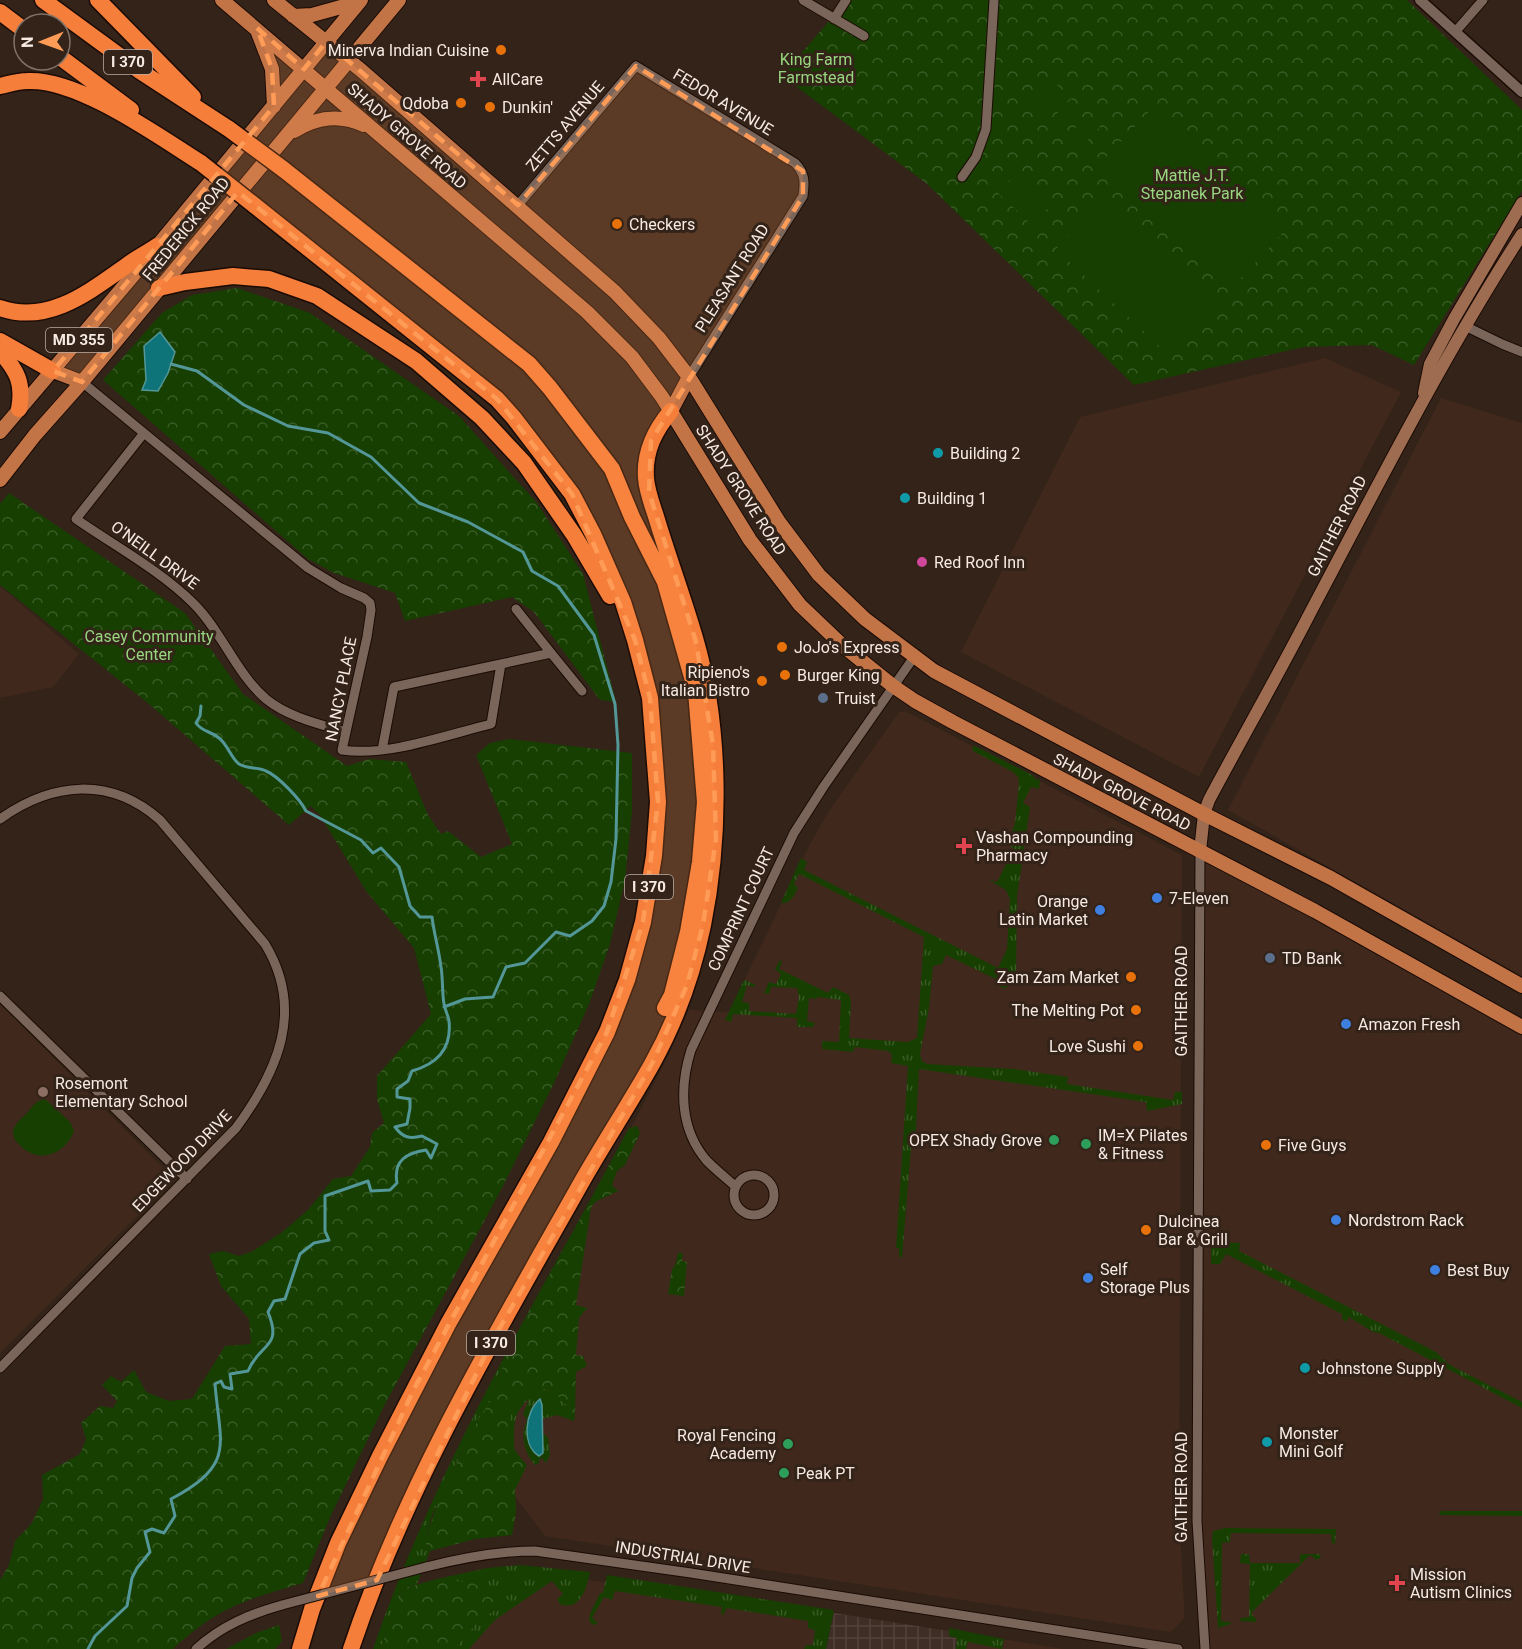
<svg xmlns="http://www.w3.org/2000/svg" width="1522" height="1649" font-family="Roboto,sans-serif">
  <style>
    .built { fill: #40291c }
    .industrial { fill: url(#industrial-grid) }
    .grass { fill: url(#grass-tufts) }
    .forest { fill: url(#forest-crowns) }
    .pitch { fill: #173f01 }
    .water { fill: #0e7479; stroke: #549799; stroke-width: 1.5 }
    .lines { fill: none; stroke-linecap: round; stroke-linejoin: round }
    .stream { stroke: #549799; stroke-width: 3 }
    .minor-casing { stroke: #1b0b04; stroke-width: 11 }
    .tertiary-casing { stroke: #1b0b04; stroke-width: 13 }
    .secondary-casing { stroke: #1b0b04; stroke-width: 14 }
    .primary-casing { stroke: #1b0b04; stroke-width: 16 }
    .motorway-casing { stroke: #1b0b04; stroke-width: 19 }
    .minor { stroke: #79655a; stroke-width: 9 }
    .tertiary { stroke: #79655a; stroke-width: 10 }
    .secondary { stroke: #9e6c50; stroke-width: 12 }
    .primary { stroke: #c37447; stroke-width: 14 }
    .motorway { stroke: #f57e3a; stroke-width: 16 }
    .minor-bridge-casing { stroke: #1b0b04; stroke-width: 11; stroke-linecap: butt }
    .motorway-bridge-casing { stroke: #1b0b04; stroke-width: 19; stroke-linecap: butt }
    .minor-bridge { stroke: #79655a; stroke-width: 9 }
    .motorway-bridge { stroke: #f57e3a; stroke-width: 16 }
    .marked { fill: #fe9c57; fill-opacity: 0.2; stroke: #fe9c57; stroke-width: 4.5; stroke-dasharray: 12 8; stroke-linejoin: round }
    .food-dot { fill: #e8710a; stroke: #332319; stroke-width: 2 }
    .health-dot { fill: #e0444e; stroke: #332319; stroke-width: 2 }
    .culture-dot { fill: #0f9aa8; stroke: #332319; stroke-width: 2 }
    .hotel-dot { fill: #d1479c; stroke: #332319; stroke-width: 2 }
    .service-dot { fill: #5c6f8a; stroke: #332319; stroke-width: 2 }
    .shop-dot { fill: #3f7fe0; stroke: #332319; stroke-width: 2 }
    .education-dot { fill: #8d6e63; stroke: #332319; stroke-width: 2 }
    .leisure-dot { fill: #2e9e5b; stroke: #332319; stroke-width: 2 }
    .labels { text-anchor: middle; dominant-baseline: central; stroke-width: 6; stroke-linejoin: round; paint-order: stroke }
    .shield { fill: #332319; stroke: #bcaea6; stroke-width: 1.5 }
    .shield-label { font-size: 15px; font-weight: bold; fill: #f6eae3 }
    .poi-label { font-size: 16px; fill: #f6eae3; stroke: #332319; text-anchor: start }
    .park-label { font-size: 16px; fill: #98d780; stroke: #332319 }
    .street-label { font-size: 16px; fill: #f6eae3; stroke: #332319 }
  </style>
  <defs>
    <pattern id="industrial-grid" width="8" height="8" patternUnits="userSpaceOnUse" patternTransform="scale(1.5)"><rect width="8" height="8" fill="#3f2e25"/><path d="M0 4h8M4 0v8" fill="none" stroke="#52423a"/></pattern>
    <pattern id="grass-tufts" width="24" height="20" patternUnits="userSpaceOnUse" patternTransform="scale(1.5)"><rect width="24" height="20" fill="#173f01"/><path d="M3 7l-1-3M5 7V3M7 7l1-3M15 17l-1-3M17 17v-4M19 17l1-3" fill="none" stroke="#395b26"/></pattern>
    <pattern id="forest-crowns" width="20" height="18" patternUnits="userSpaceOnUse" patternTransform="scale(1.5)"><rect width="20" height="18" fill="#173f01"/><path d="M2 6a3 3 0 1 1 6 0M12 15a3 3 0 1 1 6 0" fill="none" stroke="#395b26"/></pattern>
  </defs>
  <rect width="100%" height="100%" fill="#332319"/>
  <!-- built -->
  <path class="built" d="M1325 358 1401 392 1199 777 961 652 1080 417Z
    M1441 398 1522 423V976L1228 810Z
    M0 586 79 654 53 687 0 698Z
    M905 711 1182 855 1179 1511 1184 1606V1618L1171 1632 545 1536 473 1441 561 1264 666 1060 689 1010 729 1012 811 842 829 811 899 712Z
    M1201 853 1522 1028V1649H1208L1201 1562Z
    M0 1004 174 1179 0 1353Z
    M550 1574 825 1616 820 1649H464L483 1624Z
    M958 1632 1064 1649H956Z"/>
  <!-- industrial -->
  <path class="industrial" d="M834 1613 949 1631V1637L957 1638 956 1649H826Z"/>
  <!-- grass -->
  <path class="grass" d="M975 746 1032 775 1037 780 1040 779 1039 789 1031 787 1023 803 1030 807 1017 896 1016 976 1010 985 1005 988 1000 987 1002 982 946 955 942 964 933 966 929 1008 920 1054 922 1061 927 1064 1014 1069 1068 1077 1067 1084 1173 1100 1175 1092H1182V1104L1147 1111 1146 1102 919 1069 915 1148H911L902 1258 899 1256V1248H896L908 1066 891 1063 892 1055 888 1051 855 1047 853 1052 822 1049V1041L839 1042 841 1000 818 997 816 999 809 998 807 1021 815 1023 813 1027H797V1018L733 1014 731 1022 725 1020 744 980 756 985 753 987 747 985 742 1002 749 1003V1011L796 1014 799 997 797 988 771 987 769 994 764 993 769 982 776 984 781 974 775 969 780 960 782 962 779 969 828 993 833 987 849 995 851 1001 849 1038 908 1042 917 1038 924 937 799 874 794 884 798 888C794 895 791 904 781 903L801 858 807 862 804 870 998 968 1007 949 1010 899 1006 890 989 880 997 882 1014 849 1008 844 1015 823 1019 783 1018 777 1013 772 973 751 972 747Z
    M591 1199 526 1320V1330L499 1374 490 1402 461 1454 432 1515 426 1538V1545L430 1551 417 1584 404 1588 380 1649H373C427 1491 510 1344 591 1199Z
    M1216 1242 1240 1243 1239 1251 1436 1352 1450 1365 1522 1402V1408L1379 1333 1373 1332 1349 1317 1346 1322 1342 1319V1314L1226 1254 1220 1264H1211V1243Z
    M541 1387 558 1395 575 1415 574 1421 557 1415 542 1419 541 1399 530 1444 536 1455H543L542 1433 548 1437 550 1455 546 1463 542 1458 540 1459 538 1464 535 1465C524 1452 520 1436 527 1420L523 1414 529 1399C510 1415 515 1430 514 1452 504 1423 507 1415 524 1391Z
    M1441 1511H1522V1516L1441 1515 1439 1513Z
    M1225 1528 1336 1529 1335 1544 1332 1543 1331 1534 1231 1533 1230 1542 1222 1543 1221 1621 1230 1622 1231 1624 1218 1628 1212 1538 1213 1531Z
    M1241 1554H1249L1250 1563H1300V1555L1302 1554H1319L1321 1557 1317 1560 1310 1555 1251 1613 1256 1619V1622L1240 1621 1241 1618 1249 1617 1250 1564 1240 1563Z
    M519 1565 590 1572C587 1588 580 1612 560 1604L557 1599 563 1594 552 1581 495 1620 469 1649H454L480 1619 510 1601 437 1579 487 1568Z
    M607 1575 834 1610 826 1649H804L806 1645H813L815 1630 808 1628V1621L727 1608 723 1615 721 1614 722 1607 615 1591 612 1600 604 1597 592 1618 598 1623 593 1625 589 1621 590 1614 600 1593H603Z
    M949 1628 1004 1639 1002 1649 968 1642 966 1649H956L957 1638 949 1636Z"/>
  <!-- forest -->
  <path class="forest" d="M847 0H1407L1522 110V191L1414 365 1372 345 1304 347 1134 385 926 183 782 76Z
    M237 288 310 313 459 416 537 503 583 574 616 702 600 700 534 612 512 597 405 621 395 593 334 573 308 559 103 380 162 313 192 295Z
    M9 493 185 613 243 694 347 766 369 759 406 762 428 815 441 834 448 831 481 857 512 844 476 755 490 743 509 739 632 753V811L625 880 610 944 589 1004 555 1081 502 1188 383 1408 331 1515 303 1583C246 1600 218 1607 173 1649H0V1580L9 1565 15 1541 32 1523 43 1499 42 1475 80 1454 86 1439 81 1423 100 1406 113 1408 117 1401 102 1385 111 1376 121 1382 134 1370 146 1392 169 1401 192 1399 225 1346 251 1344 249 1319 221 1286 209 1254 223 1251 239 1256 253 1251 281 1233 308 1210 333 1179 351 1176 370 1147 372 1133 384 1123 377 1099V1076L431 1014 414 948 366 891 320 815 311 806 289 825 149 704 0 585V504Z
    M637 1126 640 1133 625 1165 617 1171 612 1185 618 1191 595 1202 591 1208 576 1305 587 1308 579 1318 576 1355 583 1356 587 1366 576 1372 575 1415C558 1395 552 1384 524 1391 504 1420 502 1439 527 1465L515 1490 516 1513 512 1535 475 1539 430 1551 426 1545V1538L438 1501 479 1418 490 1402 499 1374 526 1330V1320L543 1287 629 1128Z
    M678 1253H683L682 1261 687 1262 684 1296 668 1294 672 1270 676 1263Z
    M437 1579 472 1583 511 1601 480 1619 454 1649H380L404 1588Z
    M279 1625 282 1641 275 1649H226L256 1633Z"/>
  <!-- pitch -->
  <path class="pitch" d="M1054 82 1066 94 1041 120 1029 108Z
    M1071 99 1083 111 1058 136 1046 125Z
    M1156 104 1288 227 1230 290 1097 167Z
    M1088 115 1100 127 1075 153 1063 141Z
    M1015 175 1049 207 1032 225 998 193Z
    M1104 197 1219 305 1171 357 1056 249Z
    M45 1099 70 1122 74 1131C65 1155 37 1165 19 1144 15 1141 13 1137 13 1132 14 1124 22 1118 27 1113 32 1107 36 1100 45 1099Z"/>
  <!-- water -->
  <path class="water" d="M160 332 175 352 168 373 158 391 142 390 146 380 144 346Z
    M540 1399 542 1405 543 1453 539 1456C521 1445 525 1411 540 1399Z"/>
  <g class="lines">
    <!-- stream -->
    <path class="stream" d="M171 364 197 371 244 405 288 426 328 433 371 457 419 503 468 522 523 552 532 571 558 586 594 635 615 704 618 745 616 839 611 882 604 906 592 921 570 936 556 932 525 963 506 967 493 997 465 999 444 1007
      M88 1649 95 1636 127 1606 132 1578 137 1568 150 1552 145 1532 152 1529 164 1533 175 1516 171 1499C236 1464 220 1446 215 1384L221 1381 224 1387 232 1389 230 1374 248 1371C260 1342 283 1349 268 1312L274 1301 285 1299 300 1254 314 1243 329 1240 325 1231V1196L368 1181 371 1191 390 1190 397 1183C393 1160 407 1153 426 1150L431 1158 437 1144 422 1136C410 1139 403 1138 395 1127L407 1124 410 1108V1099L397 1097V1089L408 1081 412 1071C437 1064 452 1049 449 1021 448 1015 445 1010 444 1004 442 992 443 979 441 967 439 950 434 934 432 917H420L410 906 399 867 381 848 373 853 361 840 306 811C300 799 278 776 266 771 258 767 247 769 239 764 231 758 228 745 219 738 211 731 202 732 196 723L200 716 201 706"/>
    <!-- minor casing -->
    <g class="minor-casing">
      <path id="minor" d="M803 0 864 36
        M834 19 846 0
        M1456 31 1483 0
        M962 177 976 157 986 129 994 0
        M518 205 636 66 795 163C805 173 805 182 803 196L689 377
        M1465 326 1502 344 1522 352
        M82 382 308 568 341 588 364 598 370 603 371 610 367 637 342 750C387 757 446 735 491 724L501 664 394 687 382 750
        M144 433 76 519C115 546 161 571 194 604 222 632 236 673 266 699 288 717 319 724 346 732
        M516 609 551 653
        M501 664 551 653 582 691
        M0 819C52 782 110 776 160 820L265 944C305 1010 278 1071 236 1128L0 1368
        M1200 851 1197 1521 1205 1649
        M0 996 187 1179
        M734 1195a20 20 0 1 1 40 0a20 20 0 1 1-40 0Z
        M735 1186C726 1178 716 1170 707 1161 680 1130 679 1088 691 1050L794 833 824 786 914 657
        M426 1567C462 1558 497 1551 535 1551L691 1573 1178 1649
        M196 1649C221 1626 250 1614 282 1605"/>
    </g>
    <!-- tertiary casing -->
    <g class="tertiary-casing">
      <path id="tertiary" d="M1420 0 1522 92"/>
    </g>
    <!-- secondary casing -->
    <g class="secondary-casing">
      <path id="secondary" d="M1424 393 1430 364 1454 319 1522 203
        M1200 851 1204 814 1209 800C1242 738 1277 677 1309 615 1377 487 1443 356 1522 234"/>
    </g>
    <!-- primary casing -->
    <g class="primary-casing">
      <path id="primary" d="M222 0 587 312 632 357 662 397 750 540 800 605 842 645 893 686 915 701 953 722 1315 911 1522 1027
        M274 0 362 71 615 292 659 338 689 377 779 522 819 575 865 619 934 671 1204 814 1331 878 1522 986
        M293 16 312 15 359 2
        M257 30 272 69 274 106
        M294 131C317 117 339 114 364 125
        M53 371 82 382
        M671 411 689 377
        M0 432 130 279 361 0
        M0 480 35 435 82 382 399 0"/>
    </g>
    <!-- motorway casing -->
    <g class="motorway-casing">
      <path id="motorway" d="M43 0 140 71 229 129
        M98 0 193 97
        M0 12 24 30
        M60 57 131 110
        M0 86C9 84 18 81 27 81 78 78 158 136 201 163
        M283 169 529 364 550 388 612 469 632 517 665 582 696 691 705 802 700 862 688 932 672 995 665 1008
        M254 205 497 399 514 418 572 494 593 534 623 602 635 640 650 698 658 802 654 856 643 922 627 980 607 1032 551 1142 448 1324 380 1456 338 1543 312 1609 300 1649
        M159 288 185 282 233 276 269 279 317 296 416 361 482 418 524 463 574 535 610 596
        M0 308C48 325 89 292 126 266 136 258 147 253 157 246
        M0 341 53 371
        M0 351C17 371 24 383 19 409
        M351 1649C405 1487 496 1334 580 1185 603 1144 629 1105 652 1064 676 1021 693 973 703 925 721 836 721 726 695 638 684 600 670 562 658 523 654 509 647 493 646 478 644 451 655 430 671 411"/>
    </g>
    <!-- minor -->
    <use href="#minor" class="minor"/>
    <!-- tertiary -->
    <use href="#tertiary" class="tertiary"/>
    <!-- secondary -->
    <use href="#secondary" class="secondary"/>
    <!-- primary -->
    <use href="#primary" class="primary"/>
    <!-- motorway -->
    <use href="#motorway" class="motorway"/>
    <!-- minor-bridge casing -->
    <g class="minor-bridge-casing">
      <path id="minor-bridge" d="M282 1605 426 1567"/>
    </g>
    <!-- motorway-bridge casing -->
    <g class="motorway-bridge-casing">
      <path id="motorway-bridge" d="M229 129 283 169
        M201 163 254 205"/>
    </g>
    <!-- minor-bridge -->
    <use href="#minor-bridge" class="minor-bridge"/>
    <!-- motorway-bridge -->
    <use href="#motorway-bridge" class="motorway-bridge"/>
  </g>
  <!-- marked area -->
  <path class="marked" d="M257 28 304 69 326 42 518 205 636 66 803 171V196L651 441 649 492 696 642 713 745 716 839 703 925 687 985 653 1062 490 1345 377 1580 318 1596 414 1389 607 1032 643 922 658 802 650 698 635 640 572 494 497 399 238 192 82 382 53 371 274 106 272 69Z"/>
  <!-- markers -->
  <g class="food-dot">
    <circle cx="501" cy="50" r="6"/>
    <circle cx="461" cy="103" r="6"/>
    <circle cx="490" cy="107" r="6"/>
    <circle cx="617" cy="224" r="6"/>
    <circle cx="782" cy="647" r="6"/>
    <circle cx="785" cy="675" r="6"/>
    <circle cx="762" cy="681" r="6"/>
    <circle cx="1131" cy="977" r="6"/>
    <circle cx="1136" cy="1010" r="6"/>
    <circle cx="1138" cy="1046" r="6"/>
    <circle cx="1266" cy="1145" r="6"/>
    <circle cx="1146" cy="1230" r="6"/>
  </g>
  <g class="health-dot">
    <path d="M475 70h6v6h6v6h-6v6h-6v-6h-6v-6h6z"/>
    <path d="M961 837h6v6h6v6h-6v6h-6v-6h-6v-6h6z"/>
    <path d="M1394 1574h6v6h6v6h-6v6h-6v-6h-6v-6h6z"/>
  </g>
  <g class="culture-dot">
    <circle cx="938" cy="453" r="6"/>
    <circle cx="905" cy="498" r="6"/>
    <circle cx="1305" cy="1368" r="6"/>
    <circle cx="1267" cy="1442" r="6"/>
  </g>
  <circle class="hotel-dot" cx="922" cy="562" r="6"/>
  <g class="service-dot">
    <circle cx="823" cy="698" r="6"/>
    <circle cx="1270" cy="958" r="6"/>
  </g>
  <g class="shop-dot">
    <circle cx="1157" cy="898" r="6"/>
    <circle cx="1100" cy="910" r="6"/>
    <circle cx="1346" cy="1024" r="6"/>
    <circle cx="1336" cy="1220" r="6"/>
    <circle cx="1435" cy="1270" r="6"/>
    <circle cx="1088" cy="1278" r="6"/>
  </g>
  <circle class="education-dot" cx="43" cy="1092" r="6"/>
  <g class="leisure-dot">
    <circle cx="1054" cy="1140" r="6"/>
    <circle cx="1086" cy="1144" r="6"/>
    <circle cx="788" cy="1444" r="6"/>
    <circle cx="784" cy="1473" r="6"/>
  </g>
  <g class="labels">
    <!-- shield labels -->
    <g class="shield">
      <rect x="104" y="50" width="48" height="24" rx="4.5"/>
      <rect x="46" y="328" width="66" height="24" rx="4.5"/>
      <rect x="625" y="875" width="48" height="24" rx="4.5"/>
      <rect x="467" y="1331" width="48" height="24" rx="4.5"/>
    </g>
    <g class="shield-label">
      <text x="128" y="62">I 370</text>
      <text x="79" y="340">MD 355</text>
      <text x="649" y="887">I 370</text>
      <text x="491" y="1343">I 370</text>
    </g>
    <!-- poi labels -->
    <g class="poi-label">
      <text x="489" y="50" text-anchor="end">Minerva Indian Cuisine</text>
      <text x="492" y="79">AllCare</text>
      <text x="449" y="103" text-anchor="end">Qdoba</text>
      <text x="502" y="107">Dunkin'</text>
      <text x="629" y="224">Checkers</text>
      <text x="950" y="453">Building 2</text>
      <text x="917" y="498">Building 1</text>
      <text x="934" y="562">Red Roof Inn</text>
      <text x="794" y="647">JoJo's Express</text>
      <text x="750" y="672" text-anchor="end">Ripieno's<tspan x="750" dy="18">Italian Bistro</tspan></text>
      <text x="797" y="675">Burger King</text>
      <text x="835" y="698">Truist</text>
      <text x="976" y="837">Vashan Compounding<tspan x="976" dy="18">Pharmacy</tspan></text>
      <text x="1169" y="898">7-Eleven</text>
      <text x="1088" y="901" text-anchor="end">Orange<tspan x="1088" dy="18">Latin Market</tspan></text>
      <text x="1282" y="958">TD Bank</text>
      <text x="1119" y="977" text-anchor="end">Zam Zam Market</text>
      <text x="1124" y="1010" text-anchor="end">The Melting Pot</text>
      <text x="1358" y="1024">Amazon Fresh</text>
      <text x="1126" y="1046" text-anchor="end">Love Sushi</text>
      <text x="55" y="1083">Rosemont<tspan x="55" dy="18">Elementary School</tspan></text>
      <text x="1098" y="1135">IM=X Pilates<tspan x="1098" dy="18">&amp; Fitness</tspan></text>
      <text x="1042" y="1140" text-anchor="end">OPEX Shady Grove</text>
      <text x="1278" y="1145">Five Guys</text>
      <text x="1348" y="1220">Nordstrom Rack</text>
      <text x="1158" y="1221">Dulcinea<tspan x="1158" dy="18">Bar &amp; Grill</tspan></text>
      <text x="1100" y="1269">Self<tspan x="1100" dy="18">Storage Plus</tspan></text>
      <text x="1447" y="1270">Best Buy</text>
      <text x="1317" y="1368">Johnstone Supply</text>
      <text x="1279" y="1433">Monster<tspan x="1279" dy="18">Mini Golf</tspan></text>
      <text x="776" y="1435" text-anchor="end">Royal Fencing<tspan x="776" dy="18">Academy</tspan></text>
      <text x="796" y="1473">Peak PT</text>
      <text x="1410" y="1574">Mission<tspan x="1410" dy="18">Autism Clinics</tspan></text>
    </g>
    <!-- park labels -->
    <g class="park-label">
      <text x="816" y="59">King Farm<tspan x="816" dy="18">Farmstead</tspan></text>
      <text x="1192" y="175">Mattie J.T.<tspan x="1192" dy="18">Stepanek Park</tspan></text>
      <text x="149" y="636">Casey Community<tspan x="149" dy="18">Center</tspan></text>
    </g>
    <!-- street labels -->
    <g class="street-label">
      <text transform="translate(723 102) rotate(31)">FEDOR AVENUE</text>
      <text transform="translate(565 126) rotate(-50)">ZETTS AVENUE</text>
      <text transform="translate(407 136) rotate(41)">SHADY GROVE ROAD</text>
      <text transform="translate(186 229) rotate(-51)">FREDERICK ROAD</text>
      <text transform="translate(732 278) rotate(-58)">PLEASANT ROAD</text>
      <text transform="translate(741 490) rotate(57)">SHADY GROVE ROAD</text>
      <text transform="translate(1337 526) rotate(-63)">GAITHER ROAD</text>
      <text transform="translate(155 555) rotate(36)">O'NEILL DRIVE</text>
      <text transform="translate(341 689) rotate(-79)">NANCY PLACE</text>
      <text transform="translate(1122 792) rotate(27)">SHADY GROVE ROAD</text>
      <text transform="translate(741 909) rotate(-65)">COMPRINT COURT</text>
      <text transform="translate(1181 1001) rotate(-90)">GAITHER ROAD</text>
      <text transform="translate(182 1161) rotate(-46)">EDGEWOOD DRIVE</text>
      <text transform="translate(1181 1487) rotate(-90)">GAITHER ROAD</text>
      <text transform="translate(683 1557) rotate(9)">INDUSTRIAL DRIVE</text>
    </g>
  </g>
  <!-- north arrow -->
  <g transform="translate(42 42) rotate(269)"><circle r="28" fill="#332319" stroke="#81736a" stroke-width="1.5"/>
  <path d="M0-4.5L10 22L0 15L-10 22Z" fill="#fe9c57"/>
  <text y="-9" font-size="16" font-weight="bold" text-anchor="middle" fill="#f6eae3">N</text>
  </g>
</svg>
